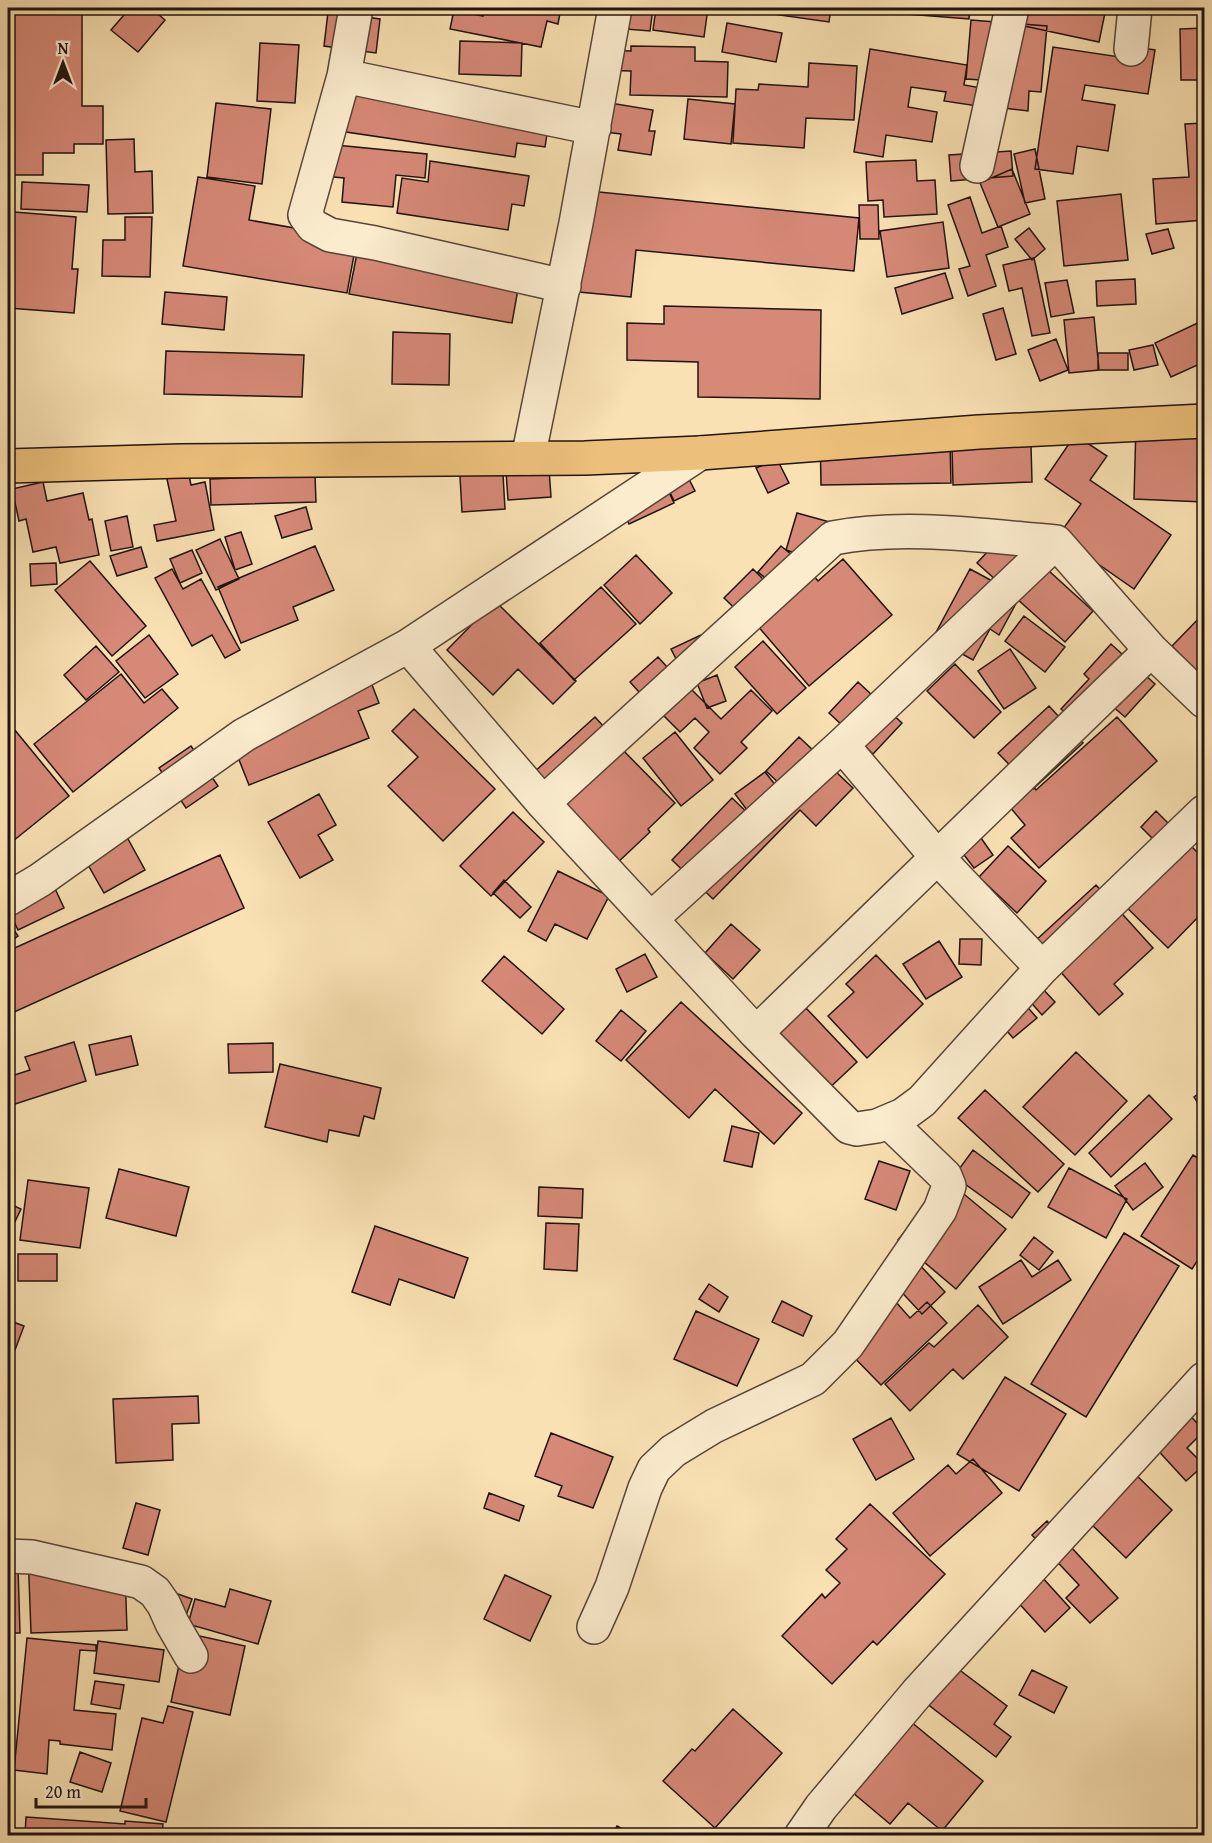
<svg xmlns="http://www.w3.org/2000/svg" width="1212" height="1843" font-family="'Gentium Book Plus',serif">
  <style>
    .building { fill: #d68977; stroke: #20130e; stroke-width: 1.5 }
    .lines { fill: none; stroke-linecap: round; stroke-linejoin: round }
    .minor-casing { stroke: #564637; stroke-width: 36 }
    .major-casing { stroke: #20130e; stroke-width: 36 }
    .minor { stroke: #fbecce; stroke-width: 33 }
    .major { stroke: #ecc07a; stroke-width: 33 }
  </style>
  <rect width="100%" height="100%" fill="#f9e1b3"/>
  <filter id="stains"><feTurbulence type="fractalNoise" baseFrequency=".00333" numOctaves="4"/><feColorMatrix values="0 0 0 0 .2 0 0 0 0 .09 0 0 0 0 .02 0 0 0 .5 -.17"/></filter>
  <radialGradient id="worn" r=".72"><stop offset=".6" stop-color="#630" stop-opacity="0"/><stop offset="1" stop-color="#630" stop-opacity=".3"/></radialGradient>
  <!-- building -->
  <path class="building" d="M8 8H82V106H103V144H74V153H43V175H12V118H8Z
    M130 8H151L165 20 138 52 111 30Z
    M485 8H561L558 24 547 21 541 47 450 29 454 10 483 16Z
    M612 8H653L650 31 626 29 624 49 607 47Z
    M656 8H708L704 37 653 30Z
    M731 8H831L829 22Z
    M894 8H970L969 19 894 13Z
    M990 8H1106L1099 42 1006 22 1009 12Z
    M328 12 380 19 376 53 324 46Z
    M971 20 1047 26 1041 92 1029 91 1028 111 995 107 997 81 966 79Z
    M727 23 782 33 776 62 722 52Z
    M1204 28V67H1199V80H1181L1180 29Z
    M460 41 522 43 521 76 459 74Z
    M260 43 299 45 295 103 257 101Z
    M631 46 695 47V61L728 62 727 97 630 95 631 71 599 70V50L631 51Z
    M1128 46 1155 50 1148 94 1085 85 1082 100 1115 105 1108 151 1077 146 1073 174 1035 169 1053 47 1126 58Z
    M870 49 967 65 964 85 987 89 984 107 944 101 946 92 911 87 908 107 937 112 932 142 886 135 883 157 854 152Z
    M809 63 857 66 854 120 806 118 804 148 733 143 736 89 758 90 759 84 808 87Z
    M332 89 549 121 545 147 517 143 515 157 326 129Z
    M688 99 735 104 731 144 684 139Z
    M216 103 271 109 262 184 207 177Z
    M610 103 653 110 649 131H655L651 155 618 150 621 134 605 132Z
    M1204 123V220L1156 224 1153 179 1189 177 1185 124Z
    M134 139 135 172 152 171 153 213 108 214 106 140Z
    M315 143 427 154 425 178 396 175 393 207 342 202 344 178 312 175Z
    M1035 149 1045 199 1025 203 1014 154Z
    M1011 151 1013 176 951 181 949 155Z
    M916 160 917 181 935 180 937 214 884 217 883 200 868 201 866 162Z
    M430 161 529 176 524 206 512 204 508 230 397 213 402 178 428 182Z
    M1012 169 1030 214 998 227 980 183Z
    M198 177 255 186 249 220 357 239 347 293 183 266Z
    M22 182 89 185 87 212 21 209Z
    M589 191 859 218 854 271 636 250 631 297 579 292Z
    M1121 194 1128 260 1064 266 1057 201Z
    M970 197 982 233 1001 226 1008 247 986 255 996 286 968 296 959 269 970 266 948 205Z
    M859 205H878L879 239H860Z
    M14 212 76 217 72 269H78L74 313 8 308Z
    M125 217H152L150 277 102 276 103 240H125Z
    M943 222 949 268 887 277 880 231Z
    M1029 228 1045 249 1032 260 1015 239Z
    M1168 229 1174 248 1152 254 1146 234Z
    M359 243 521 272 512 323 349 294Z
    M1034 258 1050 333 1032 336 1022 288 1009 291 1003 265Z
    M945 273 953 298 902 314 895 288Z
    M1135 279 1136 304 1097 306 1096 281Z
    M1067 280 1074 313 1051 317 1045 283Z
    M165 292 227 297 224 330 162 324Z
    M664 306 821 310 820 399 698 397V362L627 360V323L664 324Z
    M1003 308 1016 354 996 360 983 314Z
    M1094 317 1099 370 1069 373 1064 320Z
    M1204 320V362L1171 377 1155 343Z
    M393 332 450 334 449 385 392 384Z
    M1056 339 1068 370 1040 381 1028 350Z
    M1153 345 1158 365 1134 370 1129 350Z
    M166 351 304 355 302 397 164 394Z
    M1098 353H1128V370H1098Z
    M1136 424 1204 427V502L1134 499Z
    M820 429 950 444 951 483 821 485Z
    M1075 435 1107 456 1090 480 1171 535 1134 589 1058 536 1081 504 1045 479Z
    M1031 445 1032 482 953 485 952 448Z
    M674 450 695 491 674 501 655 460Z
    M548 455 551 497 508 500 505 458Z
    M502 457 505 509 462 512 459 459Z
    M777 459 789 483 768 493 756 468Z
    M186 461 191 485 205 482 214 530 157 541 154 525 176 521 164 465Z
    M315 475 316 502 211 505 210 479Z
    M662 477 674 503 629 524 617 499Z
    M43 482 47 501 83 493 89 520 92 519 99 555 60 563 56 547 33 552 26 519 19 521 12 489Z
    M306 507 312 529 282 538 275 516Z
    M797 513 837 524 826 563 786 550Z
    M127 516 133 547 111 551 105 521Z
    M241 532 252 564 235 570 225 537Z
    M1006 532 1093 611 1065 642 977 563Z
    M220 539 239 579 216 590 196 550Z
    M315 546 334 590 293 607 298 620 241 643 218 587Z
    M781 546 804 565 781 591 758 572Z
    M141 547 147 567 117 576 110 556Z
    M192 550 202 573 180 583 170 559Z
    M636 555 672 593 640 624 604 585Z
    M843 559 892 615 809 686 751 618 808 569 818 581Z
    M90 561 146 626 112 656 55 590Z
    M56 563 57 584 31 586 30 564Z
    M172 569 183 589 201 579 240 650 225 658 212 635 192 646 155 578Z
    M753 569 776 592 748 621 724 598Z
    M970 569 1020 596 999 635 990 629 973 660 933 638Z
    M601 587 636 624 574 680 540 643Z
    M495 601 576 681 553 704 518 669 493 695 447 650Z
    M1204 613V679L1172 646Z
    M1024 616 1065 647 1045 672 1005 641Z
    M149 635 178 674 145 698 116 661Z
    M701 635 716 665 687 680 671 649Z
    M763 641 806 688 777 714 735 667Z
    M1111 644 1155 684 1125 717 1111 705 1087 732 1061 709 1089 679 1084 674Z
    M96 646 119 672 86 700 64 675Z
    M1010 649 1036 688 1004 709 978 671Z
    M658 657 677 678 649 703 630 682Z
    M955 664 1001 712 974 738 927 691Z
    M121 674 144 703 162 689 178 708 73 792 34 744Z
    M717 675 726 701 707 708 697 683Z
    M369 677 379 703 358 711 369 738 249 785 228 732Z
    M681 679 721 719 751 690 772 711 741 742 747 748 720 774 694 748 709 732 695 718 680 732 654 706Z
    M858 682 902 723 873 754 829 713Z
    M1049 706 1083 743 1033 789 998 753Z
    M414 709 495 789 443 841 388 786 418 757 392 731Z
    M595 717 613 737 551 794 532 774Z
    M1117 717 1157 761 1039 868 1011 838 1025 825 1009 806 1024 776 1036 790Z
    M14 729 69 796 8 845V734Z
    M675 732 713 780 681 806 643 758Z
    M799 737 853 788 816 826 800 810 713 899 672 860 732 798 754 819 784 788 766 771Z
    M613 740 675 803 648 829 650 832 614 866 550 800Z
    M191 746 218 786 186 808 159 768Z
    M765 772 781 792 750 814 735 794Z
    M319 794 336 825 318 835 333 860 300 878 268 822Z
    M1156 811 1204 859V911L1168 948 1112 893 1159 845 1141 827Z
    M513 812 544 842 491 896 460 866Z
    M117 819 145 870 104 893 75 842Z
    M981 838 993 855 974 868 961 851Z
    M1008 846 1046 881 1017 913 979 877Z
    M220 855 244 908 12 1013 8 1003V951Z
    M44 865 64 908 18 930 8 909Z
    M558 871 609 896 587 939 555 924 546 941 528 931Z
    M504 880 531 907 520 918 493 893Z
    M1096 885 1153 948 1114 984 1123 994 1099 1015 1034 942Z
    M8 921 18 936 8 943Z
    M731 924 760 950 733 979 705 953Z
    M960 939H982L981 965 959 964Z
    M939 941 962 977 926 999 903 964Z
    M645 954 657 977 627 992 616 969Z
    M876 955 923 1004 867 1058 828 1016 854 992 846 984Z
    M504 956 564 1009 542 1034 482 981Z
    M1041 987 1055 1002 1042 1015 1028 999Z
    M1016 994 1037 1018 1013 1038 993 1015Z
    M681 1002 802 1113 774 1144 715 1089 689 1118 626 1060Z
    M806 1008 857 1062 823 1094 772 1040Z
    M621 1010 646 1031 621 1061 596 1041Z
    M131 1036 138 1065 96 1075 89 1045Z
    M74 1042 86 1081 9 1106 8 1077 30 1070 25 1057Z
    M273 1043V1072L229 1073 228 1044Z
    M1076 1052 1127 1101 1075 1155 1023 1107Z
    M280 1064 381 1088 374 1119 364 1116 359 1136 329 1130 327 1142 265 1127Z
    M985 1090 1064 1164 1038 1192 958 1118Z
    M1204 1090V1113L1194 1097Z
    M1149 1095 1172 1119 1111 1177 1089 1153Z
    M732 1126 759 1133 752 1167 724 1161Z
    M973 1150 1030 1193 1012 1218 954 1176Z
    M1193 1155 1204 1162V1250L1192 1269 1141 1236Z
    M879 1161 910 1171 896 1210 865 1199Z
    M1145 1163 1163 1187 1133 1210 1115 1186Z
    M1069 1168 1127 1199 1106 1238 1048 1207Z
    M119 1169 189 1187 176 1236 106 1218Z
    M28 1180 89 1188 80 1248 20 1240Z
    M947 1180 1006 1229 956 1289 898 1240Z
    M539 1187 583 1189 582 1218 538 1216Z
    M8 1203 21 1209 9 1234 8 1233Z
    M546 1223 579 1224 577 1271 544 1269Z
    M375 1226 468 1258 454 1298 399 1279 390 1305 352 1292Z
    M1124 1233 1179 1266 1086 1417 1031 1384Z
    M1034 1237 1053 1252 1039 1270 1020 1255Z
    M903 1247 945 1292 922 1314 880 1269Z
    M18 1254H57V1281H18Z
    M1021 1260 1032 1277 1058 1260 1071 1280 1003 1324 979 1287Z
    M709 1284 728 1297 719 1312 699 1299Z
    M782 1301 812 1316 803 1336 772 1322Z
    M895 1301 910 1318 927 1302 947 1323 881 1385 845 1348Z
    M978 1305 1008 1337 963 1379 953 1369 910 1411 885 1384 929 1343 934 1347Z
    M696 1311 759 1339 737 1386 674 1359Z
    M8 1320 24 1326 12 1358 8 1356Z
    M1005 1377 1066 1414 1019 1491 957 1454Z
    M198 1396 199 1423 172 1424 173 1460 116 1463 113 1399Z
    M1177 1401 1204 1431 1187 1448 1204 1465 1186 1481 1142 1433Z
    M891 1418 914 1459 876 1480 853 1439Z
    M551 1433 613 1457 593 1508 558 1496 562 1486 535 1476Z
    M973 1459 1002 1493 930 1556 893 1513 948 1465 956 1474Z
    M1132 1471 1172 1510 1126 1558 1086 1519Z
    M489 1493 524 1506 519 1521 484 1508Z
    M136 1503 160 1510 148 1555 123 1548Z
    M870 1504 945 1574 877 1645 873 1641 832 1684 782 1636 822 1594 825 1598 840 1583 826 1570 847 1549 836 1539Z
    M1047 1521 1118 1598 1090 1623 1066 1598 1079 1585 1032 1535Z
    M28 1551 125 1572 127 1630 31 1633Z
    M8 1567H18L20 1633H8Z
    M505 1575 551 1596 530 1641 484 1619Z
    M1041 1576 1070 1608 1045 1632 1015 1599Z
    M164 1589 192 1599 183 1624Z
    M230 1589 271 1601 258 1644 188 1624 195 1599 225 1607Z
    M186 1633 245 1646 230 1715 171 1702Z
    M27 1638 96 1645V1651L80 1650 74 1710 116 1714 112 1750 60 1744V1741L49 1740 47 1774 14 1770Z
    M98 1641 164 1650 159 1682 94 1673Z
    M945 1659 1007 1706 994 1724 1011 1737 996 1757 917 1696Z
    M1032 1670 1067 1687 1054 1713 1019 1695Z
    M95 1681 124 1685 120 1709 91 1704Z
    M168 1706 193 1712 166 1822 120 1811 142 1718 163 1723Z
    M733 1709 782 1753 715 1828 663 1781 692 1749 695 1751Z
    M899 1712 983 1781 942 1831 908 1803 890 1824 840 1782Z
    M80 1752 111 1763 102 1792 70 1782Z
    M26 1817 125 1824V1821L163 1824 162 1836H25Z
    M617 1826 635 1836H612Z"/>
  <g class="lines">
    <!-- minor casing -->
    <g class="minor-casing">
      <path id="minor" d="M356 8 344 76 305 215 313 226 330 235 375 243 564 286
        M1131 49 1135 8
        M344 76 594 128
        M977 166 1012 8
        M528 458 576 223 615 8
        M408 646 543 803 756 1033 849 1127 857 1129 877 1126 903 1115 922 1101 1042 968 1204 812
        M842 745 937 857 1042 968
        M543 803 833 538C904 524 984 536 1056 542L1151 650 1204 701
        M8 899 40 880 244 735 408 646 700 453
        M651 919 842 745 1056 542
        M756 1033 1151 650
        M8 1556 32 1557 141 1582 155 1592 164 1605 172 1623 191 1656
        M594 1627 612 1587 645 1488 654 1469 673 1451 714 1426 813 1379 848 1344 940 1210 949 1186 945 1176 889 1122
        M801 1836 821 1807 917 1693 1204 1379"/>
    </g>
    <!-- major casing -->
    <g class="major-casing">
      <path id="major" d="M8 466 181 461 585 458 700 453 979 432 1204 421"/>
    </g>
    <!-- minor -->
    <use href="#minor" class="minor"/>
    <!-- major -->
    <use href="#major" class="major"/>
  </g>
  <!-- margin -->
  <rect width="1212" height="1843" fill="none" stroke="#f9e1b3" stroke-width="30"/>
  <rect x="9" y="9" width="1194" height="1825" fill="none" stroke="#20130e" stroke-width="3"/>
  <rect x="15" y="15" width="1182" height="1813" fill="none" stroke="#20130e" stroke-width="1.5"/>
  <!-- north arrow -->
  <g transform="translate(63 63)" stroke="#fbecce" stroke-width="4.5" paint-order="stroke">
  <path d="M0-4.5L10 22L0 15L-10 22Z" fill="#20130e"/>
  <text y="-9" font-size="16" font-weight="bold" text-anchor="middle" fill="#20130e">N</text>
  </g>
  <!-- scale -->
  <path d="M36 1798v9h110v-9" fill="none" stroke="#20130e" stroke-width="3"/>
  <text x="45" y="1798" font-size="18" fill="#20130e" stroke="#fbecce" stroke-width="4.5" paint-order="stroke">20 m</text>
  <rect width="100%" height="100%" filter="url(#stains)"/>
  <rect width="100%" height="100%" fill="url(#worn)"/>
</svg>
